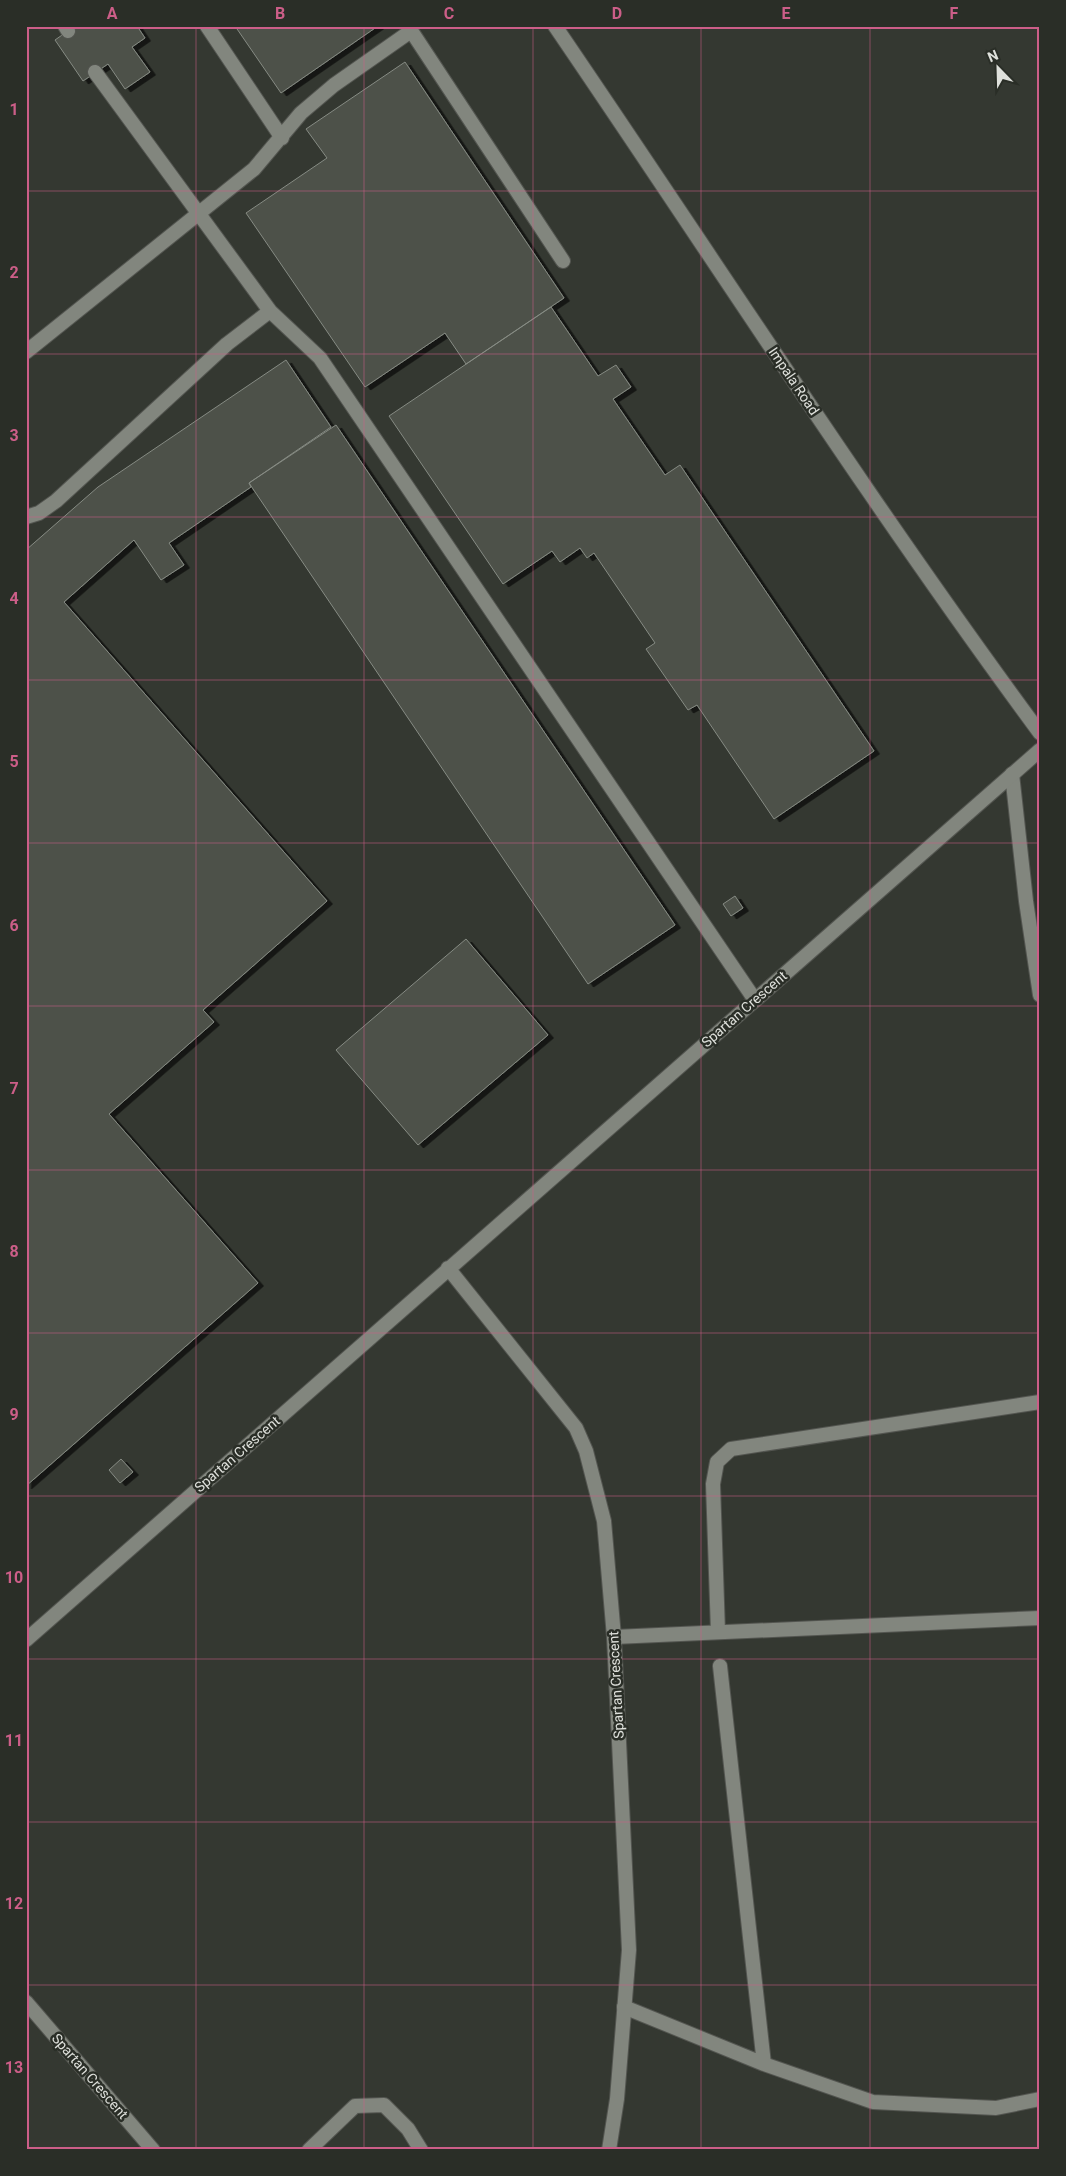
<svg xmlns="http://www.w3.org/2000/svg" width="1066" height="2176" font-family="Roboto,sans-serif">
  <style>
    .building { fill: #4d514a; stroke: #868b83; filter: url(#shadow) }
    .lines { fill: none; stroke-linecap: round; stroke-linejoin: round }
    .service-casing { stroke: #535550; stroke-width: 16 }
    .minor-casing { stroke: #535550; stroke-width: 16 }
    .service { stroke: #82867e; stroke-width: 14 }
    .minor { stroke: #82867e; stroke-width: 14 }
    .grid { fill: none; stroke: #cc5e88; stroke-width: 1; stroke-opacity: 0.55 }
    .labels { text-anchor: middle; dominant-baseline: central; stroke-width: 5; stroke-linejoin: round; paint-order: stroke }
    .street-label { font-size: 14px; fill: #dfe1dc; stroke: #2a2e27 }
    .neatline { fill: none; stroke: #cc5e88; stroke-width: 2 }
    .grid-label { font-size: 16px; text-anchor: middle; font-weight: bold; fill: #cc5e88 }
  </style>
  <defs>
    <filter id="shadow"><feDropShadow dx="5.5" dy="3" stdDeviation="0" flood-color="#0009"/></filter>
  </defs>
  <rect width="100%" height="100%" fill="#343831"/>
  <!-- building -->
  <path class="building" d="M75 26H137L145 38 132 47 150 72 125 89 108 64 83 81 55 40Z
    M235 26H378L281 93Z
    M405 62 564 298 466 364 445 333 365 387 246 213 327 158 306 129Z
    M551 307 598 376 616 365 631 387 613 399 665 475 680 465 874 751 774 819 697 705 688 710 646 649 655 643 594 553 587 558 580 548 560 562 552 551 503 584 389 416Z
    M286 360 331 427 249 483 251 487 169 543 184 565 161 580 134 540 64 602 327 901 203 1010 214 1022 109 1114 258 1283 26 1486V550L98 487Z
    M336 425 675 925 588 984 249 483Z
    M735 896 743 908 731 916 723 904Z
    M466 939 548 1035 418 1145 336 1050Z
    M121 1459 133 1472 120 1483 109 1470Z"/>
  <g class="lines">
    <!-- service casing -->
    <g class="service-casing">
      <path id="service" d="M65 26 68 31
        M207 26 282 138
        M408 26 563 261
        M95 72 270 311
        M26 352 254 169 301 113 334 85 411 31
        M26 517 39 513 56 501 227 344 270 311 320 358 755 1000
        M1012 774 1026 901 1040 995
        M718 1632 713 1484 717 1462 731 1449 1040 1402
        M614 1637 1040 1618
        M720 1666 764 2064
        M624 2007 764 2064 873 2102 996 2108 1040 2099
        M309 2150 355 2106 384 2105 408 2129 421 2150"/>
    </g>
    <!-- minor casing -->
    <g class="minor-casing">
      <path id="minor" d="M555 26C716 262 870 503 1040 733
        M448 1268 576 1428 586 1451 604 1521 614 1637 629 1950 617 2099 609 2150
        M26 1640 1040 750
        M26 2002 153 2150"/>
    </g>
    <!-- service -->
    <use href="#service" class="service"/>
    <!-- minor -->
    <use href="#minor" class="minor"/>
  </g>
  <!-- grid -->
  <path class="grid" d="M196 26V2150M364 26V2150M533 26V2150M701 26V2150M870 26V2150M26 191H1040M26 354H1040M26 517H1040M26 680H1040M26 843H1040M26 1006H1040M26 1170H1040M26 1333H1040M26 1496H1040M26 1659H1040M26 1822H1040M26 1985H1040"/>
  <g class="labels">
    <!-- street labels -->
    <g class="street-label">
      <text transform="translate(794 381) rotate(56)">Impala Road</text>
      <text transform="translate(744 1009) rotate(-41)">Spartan Crescent</text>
      <text transform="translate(237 1454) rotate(-41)">Spartan Crescent</text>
      <text transform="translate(616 1685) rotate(-93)">Spartan Crescent</text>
      <text transform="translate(90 2076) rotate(49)">Spartan Crescent</text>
    </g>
  </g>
  <!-- border -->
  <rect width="1066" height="2176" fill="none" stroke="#2a2e27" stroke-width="55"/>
  <!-- north arrow -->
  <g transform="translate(998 68) rotate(337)" stroke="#2a2e27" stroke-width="4" paint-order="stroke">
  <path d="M0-4L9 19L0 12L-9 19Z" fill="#dfe1dc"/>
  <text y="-8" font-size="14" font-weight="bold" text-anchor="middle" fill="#dfe1dc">N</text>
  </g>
  <rect x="28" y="28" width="1010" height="2120" class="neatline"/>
  <g class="grid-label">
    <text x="112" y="19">A</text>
    <text x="280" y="19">B</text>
    <text x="449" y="19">C</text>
    <text x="617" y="19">D</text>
    <text x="786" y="19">E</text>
    <text x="954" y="19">F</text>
    <text x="14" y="115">1</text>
    <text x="14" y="278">2</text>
    <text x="14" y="441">3</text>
    <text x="14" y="604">4</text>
    <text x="14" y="767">5</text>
    <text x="14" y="931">6</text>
    <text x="14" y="1094">7</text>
    <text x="14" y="1257">8</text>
    <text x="14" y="1420">9</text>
    <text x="14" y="1583">10</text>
    <text x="14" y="1746">11</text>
    <text x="14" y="1909">12</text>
    <text x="14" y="2073">13</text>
  </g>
</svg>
